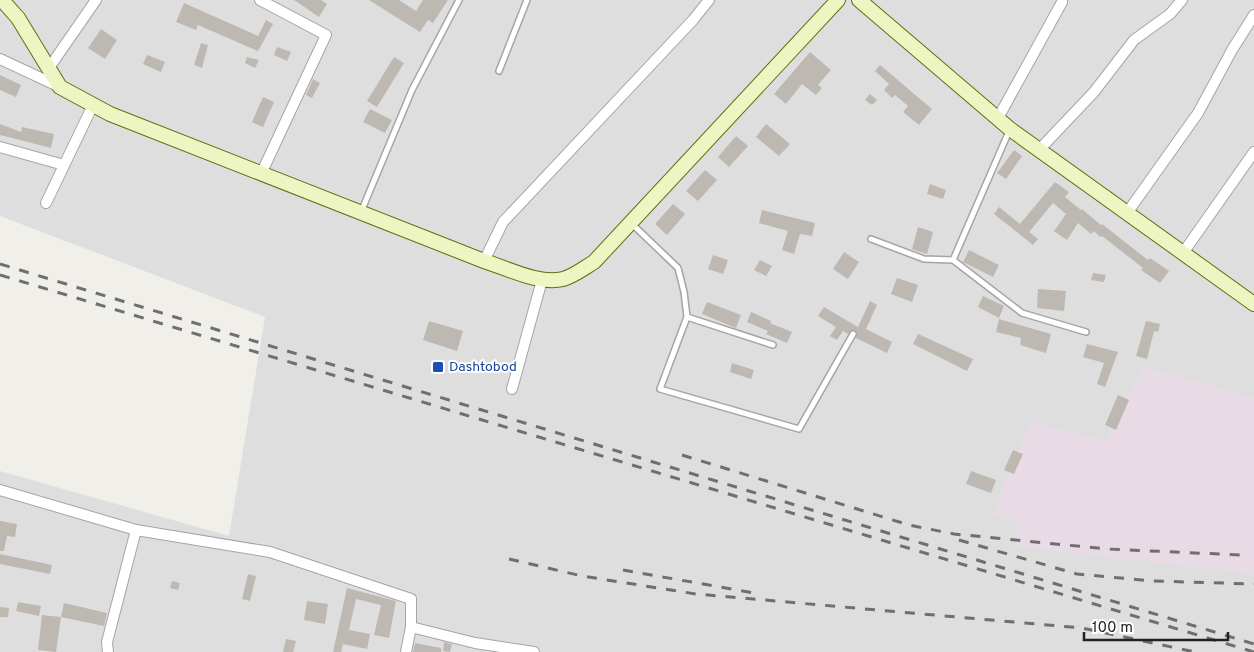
<svg xmlns="http://www.w3.org/2000/svg" width="1254" height="652" font-family="Overpass,sans-serif">
  <style>
    .residential { fill: #dfdede }
    .industrial { fill: #e9dbe5 }
    .building { fill: #beb8b2 }
    .lines { fill: none; stroke-linecap: round; stroke-linejoin: round }
    .lane-casing { stroke: #a5a5a5; stroke-width: 8 }
    .street-casing { stroke: #a5a5a5; stroke-width: 12 }
    .secondary-casing { stroke: #5c710f; stroke-width: 16 }
    .lane { stroke: #fff; stroke-width: 5 }
    .street { stroke: #fff; stroke-width: 10 }
    .secondary { stroke: #edf5c3; stroke-width: 14 }
    .rail { stroke: #6f6f6f; stroke-width: 3; stroke-dasharray: 10 10; stroke-linecap: butt }
    .transit-dot { fill: #1a4fb4; stroke: #fff; stroke-width: 2 }
    .labels { text-anchor: middle; dominant-baseline: central; stroke-width: 4; stroke-linejoin: round; paint-order: stroke }
    .transit-label { font-size: 14px; fill: #164399; stroke: #fff; text-anchor: start }
  </style>
  <rect width="100%" height="100%" fill="#f1efe9"/>
  <!-- residential -->
  <path class="residential" d="M0 0H1254V652H0V471L229 536 265 317 0 216Z"/>
  <!-- industrial -->
  <path class="industrial" d="M1144 367 1254 398V574L1014 546 1019 524 993 514 1031 422 1107 441Z"/>
  <!-- building -->
  <path class="building" d="M294 0H321L327 4 319 17Z
    M369 0H399L416 11 423 0H448L433 23 428 20 420 32Z
    M184 3 258 36 266 20 273 24 258 51 198 25 196 30 176 22Z
    M101 29 117 40 105 59 88 48Z
    M201 43 208 45 202 68 194 65Z
    M277 47 291 52 287 61 274 55Z
    M810 52 831 70 818 85 822 88 816 95 802 84 786 104 774 94Z
    M147 55 165 62 161 72 143 64Z
    M247 57 259 60 255 68 245 63Z
    M394 57 404 63 377 107 367 101Z
    M880 65 932 109 919 125 903 112 908 106 895 95 892 98 884 90 889 84 875 71Z
    M0 75 21 85 16 97 0 90Z
    M313 79 320 83 312 98 306 95Z
    M870 94 877 100 872 105 865 100Z
    M263 97 274 102 263 127 252 122Z
    M370 109 392 120 385 133 363 122Z
    M0 124 21 132 22 127 54 134 51 148 0 135Z
    M766 124 790 144 779 156 756 137Z
    M736 136 748 146 729 167 718 157Z
    M1014 150 1022 156 1006 179 997 173Z
    M705 170 717 180 698 201 686 191Z
    M1055 182 1069 192 1065 197 1081 210 1082 209 1101 225 1102 224 1148 260 1150 258 1169 271 1160 283 1141 270 1143 268 1102 236 1100 237 1094 231 1091 234 1078 223 1067 240 1054 231 1066 214 1053 203 1029 232 1038 239 1033 245 994 214 999 207 1020 224Z
    M930 184 946 190 943 199 927 194Z
    M673 204 685 214 667 235 655 224Z
    M762 210 815 223 812 236 800 234 794 254 782 250 788 231 759 223Z
    M918 227 933 232 927 254 912 249Z
    M969 250 999 265 993 277 963 262Z
    M844 252 859 262 848 279 833 269Z
    M713 255 728 260 723 274 708 269Z
    M760 260 772 266 766 276 754 270Z
    M1093 273 1106 275 1104 282 1091 280Z
    M897 278 918 285 912 302 891 294Z
    M1038 289 1066 291 1064 311 1037 308Z
    M983 296 1004 306 999 318 978 307Z
    M870 301 877 305 866 329 892 342 887 353 856 338 857 332 853 330 848 334 843 331 837 340 830 336 836 327 818 316 824 307 858 327Z
    M707 302 741 315 736 328 702 314Z
    M751 312 771 321 770 323 792 332 787 343 766 334 768 331 747 322Z
    M999 319 1051 334 1046 353 1020 345 1021 338 996 332Z
    M429 321 463 331 457 351 423 340Z
    M1146 321 1160 324 1158 332 1154 331 1147 359 1136 356Z
    M918 334 973 359 967 371 913 344Z
    M1087 344 1118 352 1105 387 1097 384 1104 363 1083 357Z
    M732 363 754 370 751 379 730 372Z
    M1118 395 1129 400 1116 430 1105 425Z
    M1013 450 1023 454 1014 474 1004 470Z
    M971 471 996 480 991 493 966 484Z
    M0 521 17 524 15 537 7 536 4 551H0Z
    M0 554 52 565 50 574 0 564Z
    M248 574 256 576 250 601 242 599Z
    M172 581 180 583 178 590 170 588Z
    M347 588 396 601 389 638 374 635 381 605 356 599 349 630 370 634 367 649 343 644 341 652H333Z
    M307 601 328 604 325 624 304 620Z
    M18 602 41 606 39 616 16 611Z
    M64 603 107 613 104 626 61 617Z
    M0 607 9 608 8 617H0Z
    M42 615 61 617 56 652 38 650Z
    M286 639 296 641 293 652H283Z
    M444 642 452 644 450 652 443 651Z
    M415 643 441 648V652H413Z"/>
  <g class="lines">
    <!-- lane casing -->
    <g class="lane-casing">
      <path id="lane" d="M499 71 527 0
        M1010 129 953 260 1022 313 1086 332
        M361 212 412 90 459 0
        M631 223 678 268 684 292 687 317 773 345
        M871 239 924 259 953 260
        M687 317 660 389 799 429 853 334"/>
    </g>
    <!-- street casing -->
    <g class="street-casing">
      <path id="street" d="M260 0 326 35 261 174
        M0 59 60 87
        M49 68 96 0
        M998 118 1062 2
        M0 147 64 165
        M1039 150 1094 92 1134 40 1170 14 1182 0
        M46 203 93 105
        M1127 213 1198 113 1232 50 1254 15
        M1183 253 1254 152
        M484 261 503 222 693 20 709 0
        M512 389 542 280
        M0 490 136 530 107 642 108 652
        M136 530 270 552 411 599V627L406 652
        M411 627 475 643 534 652"/>
    </g>
    <!-- secondary casing -->
    <g class="secondary-casing">
      <path id="secondary" d="M2 0 18 18 60 87 110 114 484 261C507 268 539 285 563 279 574 276 584 268 594 262L838 0
        M859 0 1010 129 1254 304"/>
    </g>
    <!-- lane -->
    <use href="#lane" class="lane"/>
    <!-- street -->
    <use href="#street" class="street"/>
    <!-- secondary -->
    <use href="#secondary" class="secondary"/>
    <!-- rail -->
    <path class="rail" d="M0 264 1254 644
      M0 275 1254 652
      M682 455 909 525 954 534 1107 549 1241 555
      M959 540 1077 574 1153 581 1254 584
      M509 559 582 576 696 594 1082 628 1195 652
      M623 570 760 594"/>
  </g>
  <!-- markers -->
  <rect class="transit-dot" x="432" y="361" width="12" height="12" rx="2.5"/>
  <g class="labels">
    <!-- transit labels -->
    <g class="transit-label">
      <text x="449" y="367">Dashtobod</text>
    </g>
  </g>
  <!-- scale -->
  <path d="M1084 632v8h144v-8" fill="none" stroke="#212121" stroke-width="2.5"/>
  <text x="1092" y="632" font-size="15" fill="#212121" stroke="#ffffff" stroke-width="4" paint-order="stroke">100 m</text>
</svg>
